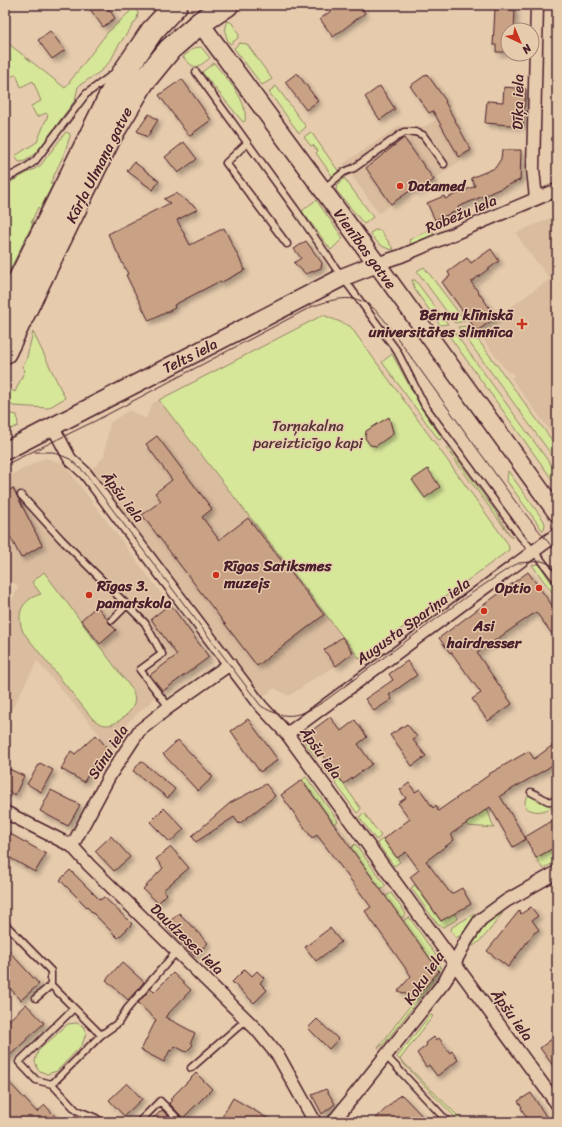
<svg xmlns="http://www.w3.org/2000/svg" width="562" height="1127" font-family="Sriracha,sans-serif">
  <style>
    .built { fill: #dabc9f }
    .green { fill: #d7e79a; stroke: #908362 }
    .building { fill: #c9a285; stroke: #4a1f2b; filter: url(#shadow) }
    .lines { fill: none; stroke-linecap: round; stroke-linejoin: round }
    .lane-casing { stroke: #4a1f2b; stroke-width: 9 }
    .street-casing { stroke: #4a1f2b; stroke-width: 15 }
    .secondary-casing { stroke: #4a1f2b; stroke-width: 20 }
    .highway-casing { stroke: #4a1f2b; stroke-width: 25 }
    .lane { stroke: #e6cbad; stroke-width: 6 }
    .street { stroke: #e6cbad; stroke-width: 12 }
    .secondary { stroke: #e6cbad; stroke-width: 17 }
    .highway { stroke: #e6cbad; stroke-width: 22 }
    .tram { stroke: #4a1f2b; stroke-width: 1 }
    .poi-dot { fill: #c8321e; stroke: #e6cbad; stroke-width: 1.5 }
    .labels { text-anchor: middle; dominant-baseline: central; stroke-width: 3; stroke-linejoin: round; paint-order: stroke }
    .street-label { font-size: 15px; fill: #4a1f2b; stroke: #e6cbad }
    .poi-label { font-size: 15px; font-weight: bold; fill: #4a1f2b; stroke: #e6cbad; text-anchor: start }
    .park-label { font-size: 15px; fill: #583336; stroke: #e6cbad }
  </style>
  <defs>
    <filter id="shadow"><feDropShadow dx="3.5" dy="3.5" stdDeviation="2" flood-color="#0004"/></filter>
  </defs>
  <rect width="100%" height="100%" fill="#e6cbad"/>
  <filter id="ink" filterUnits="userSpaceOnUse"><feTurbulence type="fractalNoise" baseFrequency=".025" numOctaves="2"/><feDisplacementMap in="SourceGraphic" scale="8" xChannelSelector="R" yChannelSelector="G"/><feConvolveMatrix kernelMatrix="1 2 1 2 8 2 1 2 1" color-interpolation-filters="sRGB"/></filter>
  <g filter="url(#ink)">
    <!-- built -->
    <path class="built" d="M450 111 472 152 417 192 414 188 379 213 343 164 399 126 424 127Z
      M557 215V440L511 378 514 376 511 371 508 373 477 331 550 279 524 246 516 233Z
      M159 400 360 659 353 653 336 666 315 678 289 696 274 688 261 699 90 471 104 457 110 423 129 410 146 419 152 404Z
      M45 458 63 463 209 657 162 692 128 722 112 749 37 661 5 722V614L19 586 5 578V478Z"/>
    <!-- green -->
    <path class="green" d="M135 7 138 13 137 19 118 46 111 60 101 71 80 85 78 87 75 100 37 152 25 161 19 162 15 156 37 142 48 115 46 113 37 117 31 106 41 101 33 81 21 87 16 74 11 77 5 65V41L65 88 107 33Z
      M228 21 232 23 239 35 238 38 230 44C225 36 224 30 228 21Z
      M240 43 247 44 272 79 262 85 234 48Z
      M201 47 210 58C196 68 196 71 183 57L194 48Z
      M214 63C227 80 248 99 245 121L243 122 202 72Z
      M276 86 306 127 299 133 269 92Z
      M66 132 70 134V136L64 154 50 184H53L40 209 38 207 31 223 34 221 5 280V185L40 166Z
      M311 132 339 172 333 177 316 153 318 151 313 145 311 146 304 137Z
      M344 178 373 217 364 224 336 190 337 186Z
      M316 200 343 238 331 250 302 211Z
      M431 229 434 235 411 244 409 240Z
      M375 230 381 231 394 250C382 248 377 243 370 233Z
      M424 267 465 321 455 323 417 271Z
      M412 280H415L448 324 440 325 415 290Z
      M323 315 350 326 508 544 509 550 360 659 159 400Z
      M468 326 557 447V462L458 327Z
      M451 328 557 473V486L445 330Z
      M33 332 65 398 48 408 14 406 5 402 11 390 15 392 25 370 22 367 26 361Z
      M392 354 422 409 442 438 439 440 382 362Z
      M5 413 17 415 18 426 5 431Z
      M448 447 495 511 512 538 446 448Z
      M508 471 544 521 545 525 543 531 507 481Z
      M539 564 557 591V599L532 565Z
      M44 572 131 688C134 693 136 700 133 706 132 710 128 713 125 716 114 726 104 729 92 718L23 632C16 614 21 600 41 594L32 582Z
      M307 734 321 754 316 758 305 743V737Z
      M326 759 361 809 357 813 321 763Z
      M306 777 338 821 334 824 302 780Z
      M530 794 557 805V806C544 810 539 815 526 808 524 802 525 798 530 794Z
      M487 809 494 828 468 826 466 824 469 821 467 818Z
      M364 813 381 836 376 840 359 817Z
      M383 839 400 862 394 866 377 843Z
      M355 844 385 885V886L381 890 351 848Z
      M556 846 557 861 543 869 536 858Z
      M415 885 441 921 454 913 458 919 443 927 438 925 411 888Z
      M391 893 406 914 401 918 385 897Z
      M476 913 477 915C470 923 466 933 456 938L451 930 452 927Z
      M503 913C495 922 482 943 471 947L487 923Z
      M409 917 439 960 441 969 439 971V973L384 1044 378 1048 416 998 439 971 403 921Z
      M430 1015 433 1016 400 1059 464 1122H460L397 1057Z
      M76 1023 83 1026 86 1033 82 1045 57 1071 47 1074 38 1070 35 1061 38 1051 68 1024Z"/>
    <!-- building -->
    <path class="building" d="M87 5H106L115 18 103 27Z
      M339 5H359L365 13 333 37 320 19Z
      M495 9 515 10 514 30H508V52H496V45H493Z
      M50 31 65 50 52 59 38 40Z
      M297 73 318 101 306 110 285 82Z
      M427 74 446 101 445 102 471 150 459 157 433 111 429 113 410 86Z
      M182 79 211 120 189 136 159 95Z
      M380 86 395 109 380 120 365 97Z
      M504 87 526 89 523 126 485 123 487 101 503 102Z
      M149 114 158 120 147 137 137 131Z
      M404 138 434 180 417 192 414 188 391 204 366 168Z
      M184 142 197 159 178 173 165 157Z
      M502 150H521L520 180 458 207 459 210 435 220 427 203 444 196 445 199 475 186 471 178 495 168 501 159Z
      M134 162 159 181 153 190 127 171Z
      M176 193 198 209 177 220 190 245 224 228 245 270 220 283V281L174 305 175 308 149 321 126 275 128 274 108 234 170 203 164 199Z
      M306 241 322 263 321 268 306 274 294 263 301 258 294 249Z
      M491 249 499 261 471 282 496 317 477 331 442 282 450 276 448 272 467 258 471 263Z
      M389 417 393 432V434L376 446 370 445 365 438 366 431Z
      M157 436 212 509 202 517 219 540 248 518 324 615 257 666 142 515 161 501 155 493 172 480 146 444Z
      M428 469 440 487 425 498 412 480Z
      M13 488 42 545 21 558 5 526V493Z
      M528 572 557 612V641L536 612 477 653 512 704 488 721 472 699 481 693 451 652 450 653 439 638Z
      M170 604 209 657 163 691 150 675 177 655 151 619Z
      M97 606 108 620 109 623 116 630 100 644 81 620Z
      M342 637 353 653 336 666 324 650Z
      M407 661 417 675 389 695 392 699 374 711 365 699 393 680 389 674Z
      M330 717 341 731 355 720 367 737 358 744 372 764 344 784 307 734Z
      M248 719 278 760 260 772 231 731Z
      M407 724 417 737 413 740 426 756 412 766 390 735Z
      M96 735 110 751 92 767 84 782 61 769 71 751 75 754Z
      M178 740 213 777 198 791 163 754Z
      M557 742V761L548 768 500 796 526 839 513 847 490 807 451 834 454 840 426 861 451 894 462 888 471 904 441 921 410 877 419 870 406 852 397 858 383 839 410 819 398 803 406 798 400 790 409 783 415 792 420 789 433 808 436 805 438 811 489 775V774L529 751 534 759Z
      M141 761 175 789 168 798 133 771Z
      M40 763 53 770 41 792 27 784Z
      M5 767 24 776 15 795 5 790Z
      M302 780 439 971 416 998 398 991 411 976 365 911 371 907 317 835 312 838 281 795Z
      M266 784 275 796 239 824 234 817 196 842 192 836 230 803Z
      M51 790 80 805 68 826 40 811Z
      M164 808 184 829 170 842 150 822Z
      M557 818V846L536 858 525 837Z
      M5 831 46 854 35 872 5 855Z
      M111 836 130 857 114 871 95 851Z
      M171 847 189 868 163 890 167 894 158 903 143 889 163 868 156 859Z
      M70 870 100 900 104 897 132 924 118 938 60 880Z
      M531 907 538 916 532 920 539 930 534 933 508 967 487 951 519 911 521 914Z
      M179 913 208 943 194 956 165 926Z
      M330 928 341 942 316 961 305 947Z
      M5 947 39 984 21 1000 5 983Z
      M122 962 144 982 128 1000 106 980Z
      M245 969 252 976 257 971 264 978 260 983 267 990 254 1003 232 982Z
      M173 973 191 990 165 1017 195 1033 191 1042 193 1045 186 1052 175 1046 172 1051 170 1050 164 1062 141 1050 156 1020 138 1003 151 988 154 992Z
      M26 1004 44 1023 5 1060V1024Z
      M317 1019 338 1039 329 1049 308 1028Z
      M557 1035V1071L540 1048Z
      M434 1037 436 1040 439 1038 450 1053 452 1051 458 1060 437 1076 429 1065 426 1067 417 1053 427 1045 426 1043Z
      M196 1073 212 1089 183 1118 169 1103 172 1100 170 1099Z
      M5 1078 37 1112 45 1105 60 1122H11L5 1116Z
      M127 1083 142 1099 124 1116 109 1100Z
      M326 1089 335 1104 322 1114 312 1095Z
      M531 1093 547 1118 540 1122H529L521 1108 522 1107 518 1101Z
      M402 1095 428 1122H372L399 1096Z
      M233 1098 274 1122H231L222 1117Z
      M162 1110 175 1122H149Z"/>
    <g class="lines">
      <!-- lane casing -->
      <g class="lane-casing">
        <path id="lane" d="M196 72 296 210 335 267 397 351 425 406 520 536 542 561 557 581
          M247 143 226 163 287 244
          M5 179 24 169 35 161 80 102 86 94 112 75
          M323 189 344 172 354 168 404 132H415L423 135 444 164
          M21 495 61 539 145 623 162 654 140 670 169 707
          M112 620 127 605
          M531 792 548 801 557 802
          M5 924 51 971V985L101 1035 118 1023 127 1009 177 951
          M36 998 51 985
          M101 1035 52 1084 76 1110 96 1118 101 1122
          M386 1056 448 1122
          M191 1068 247 1019
          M52 1084 36 1080 19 1062 74 1008
          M139 1122 160 1101 181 1122"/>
      </g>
      <!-- street casing -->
      <g class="street-casing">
        <path id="street" d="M536 199 533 169 537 5
          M376 264 401 256 557 190
          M53 427 70 459 85 473 261 706 287 734 557 1104
          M287 734 557 534
          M5 812 72 846 89 865 257 1030 279 1057 315 1122
          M72 846 110 775 139 731 169 707 230 664
          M333 1122 445 981 466 941 480 920 506 901 557 872"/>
      </g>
      <!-- secondary casing -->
      <g class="secondary-casing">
        <path id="secondary" d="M200 23 353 231 557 513
          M5 451 343 277 376 264"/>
      </g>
      <!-- highway casing -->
      <g class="highway-casing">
        <path id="highway" d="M5 309 116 84 152 31 176 5
          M5 352 110 137 143 82 170 49 200 23 227 5"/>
      </g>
      <!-- lane -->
      <use href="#lane" class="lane"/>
      <!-- street -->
      <use href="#street" class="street"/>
      <!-- secondary -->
      <use href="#secondary" class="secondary"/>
      <!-- highway -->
      <use href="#highway" class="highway"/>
      <!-- tram -->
      <path class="tram" d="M35 452H53L70 459 85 473 261 706C287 722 302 716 326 700L466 597 509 568 519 563 542 561 557 567
        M5 465 95 421 311 307C330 300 354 292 372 307 377 311 381 316 385 321L515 501 557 553"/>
    </g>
  </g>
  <!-- markers -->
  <g class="poi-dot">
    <circle cx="400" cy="186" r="4"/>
    <path d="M520 318h4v4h4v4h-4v4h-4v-4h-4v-4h4z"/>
    <circle cx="216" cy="575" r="4"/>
    <circle cx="539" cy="588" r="4"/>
    <circle cx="89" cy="595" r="4"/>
    <circle cx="484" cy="611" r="4"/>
  </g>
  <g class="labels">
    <!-- street labels -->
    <g class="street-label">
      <text transform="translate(518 102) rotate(-89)">Dīķa iela</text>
      <text transform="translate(99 165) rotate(-63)">Kārļa Ulmaņa gatve</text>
      <text transform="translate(461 214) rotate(-23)">Robežu iela</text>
      <text transform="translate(365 249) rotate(54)">Vienības gatve</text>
      <text transform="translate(190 356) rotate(-27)">Telts iela</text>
      <text transform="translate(123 497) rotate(53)">Āpšu iela</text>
      <text transform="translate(413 621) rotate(-36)">Augusta Spariņa iela</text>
      <text transform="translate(108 752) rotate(-57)">Sūnu iela</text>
      <text transform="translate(321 753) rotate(54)">Āpšu iela</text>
      <text transform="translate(187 939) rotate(44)">Daudzeses iela</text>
      <text transform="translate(424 978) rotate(-56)">Koku iela</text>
      <text transform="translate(512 1015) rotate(54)">Āpšu iela</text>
    </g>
    <!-- poi labels -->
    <g class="poi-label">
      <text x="408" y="186">Datamed</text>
      <text x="513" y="315" text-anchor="end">Bērnu klīniskā<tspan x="513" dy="17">universitātes slimnīca</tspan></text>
      <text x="224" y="566">Rīgas Satiksmes<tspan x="224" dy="17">muzejs</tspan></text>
      <text x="97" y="586">Rīgas 3.<tspan x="97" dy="17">pamatskola</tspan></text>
      <text x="531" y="588" text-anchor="end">Optio</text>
      <text x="484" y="626" text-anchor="middle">Asi<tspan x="484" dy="17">hairdresser</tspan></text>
    </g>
    <!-- park labels -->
    <g class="park-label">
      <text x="308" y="426">Torņakalna<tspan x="308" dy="17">pareizticīgo kapi</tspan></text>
    </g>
  </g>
  <!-- margin -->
  <rect width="562" height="1127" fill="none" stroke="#e6cbad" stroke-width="20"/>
  <rect x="10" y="10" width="542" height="1107" fill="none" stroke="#4a1f2b" stroke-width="1.5" filter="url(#ink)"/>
  <!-- north arrow -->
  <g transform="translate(520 42) rotate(136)"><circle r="19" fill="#e6cbad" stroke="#a88679"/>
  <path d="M0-3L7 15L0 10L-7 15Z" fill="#c8321e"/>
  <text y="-6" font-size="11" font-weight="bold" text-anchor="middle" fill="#4a1f2b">N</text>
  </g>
</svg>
